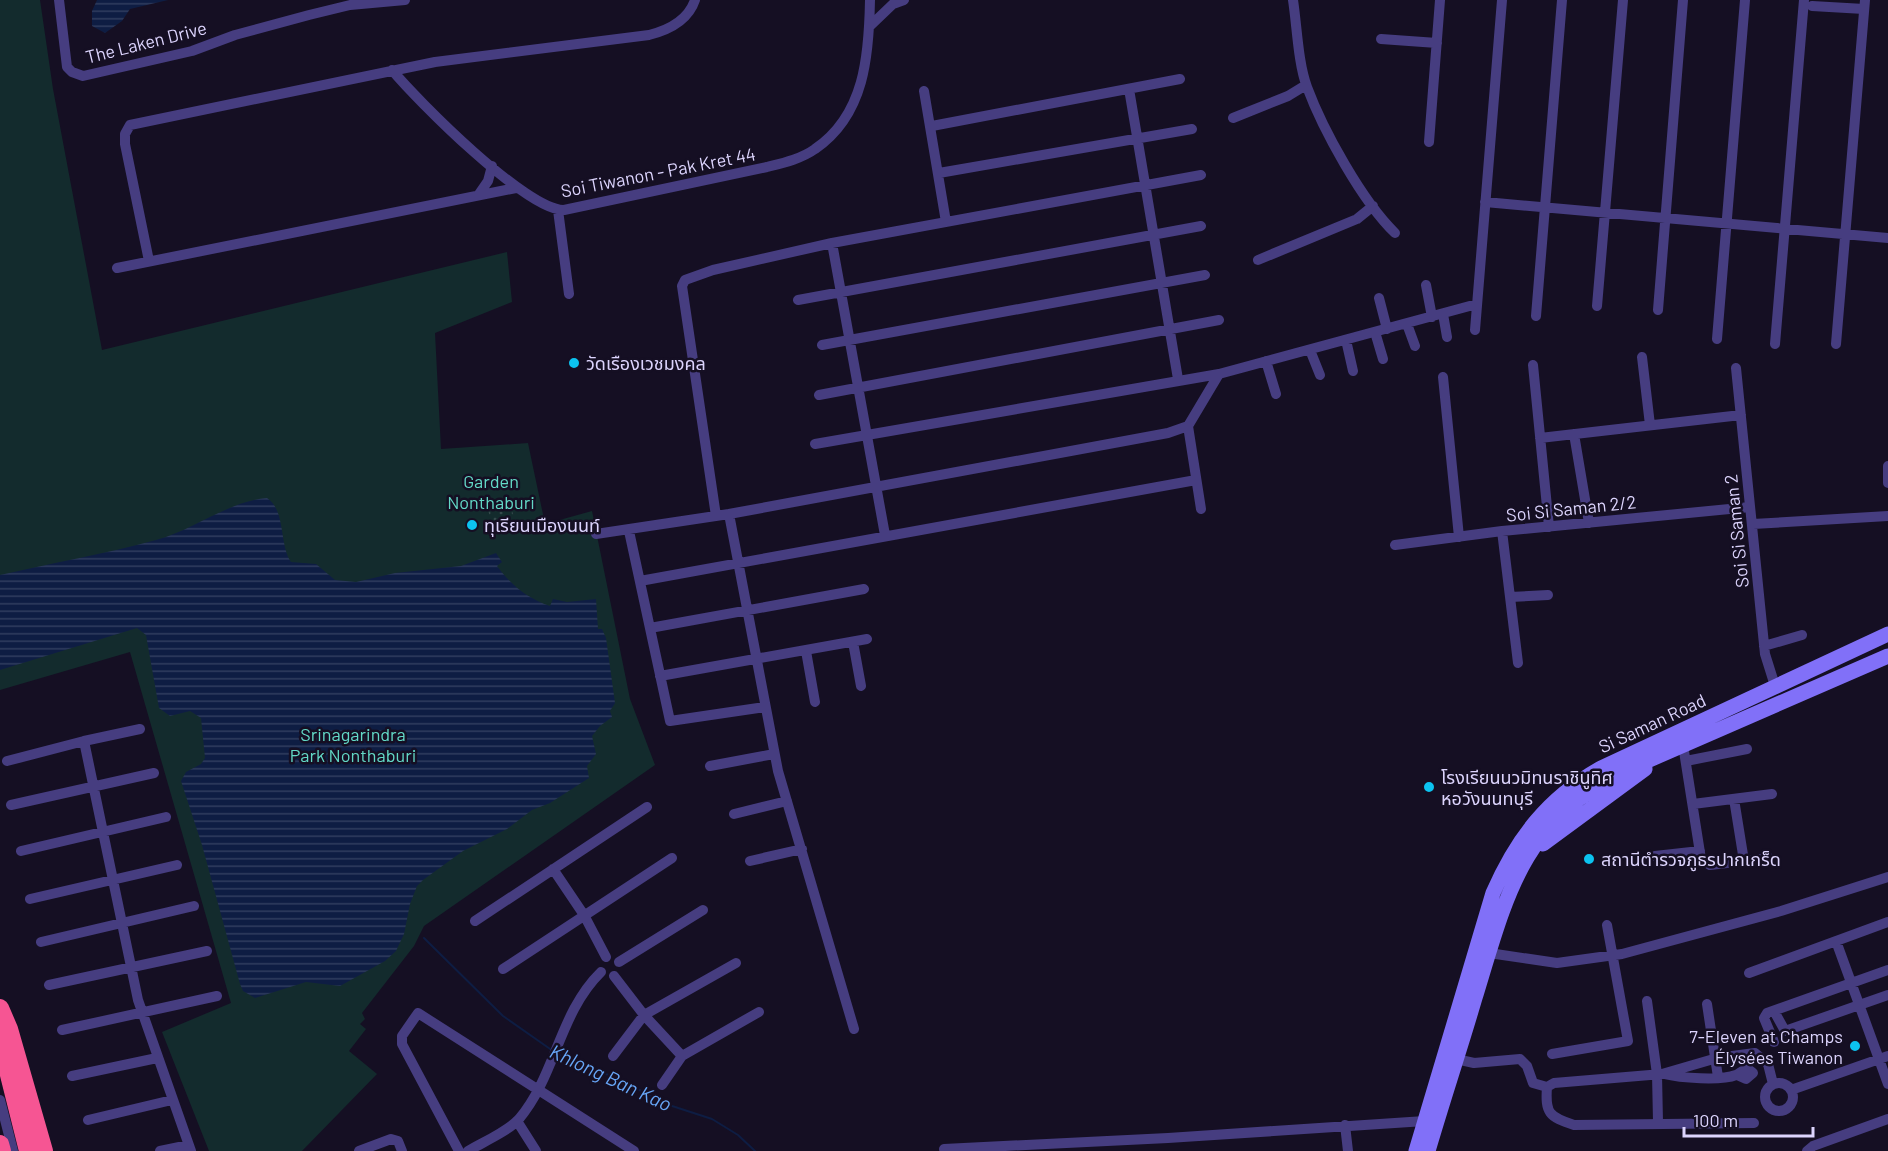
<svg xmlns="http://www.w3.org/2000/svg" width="1888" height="1151" font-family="Barlow,'Noto Sans Thai',sans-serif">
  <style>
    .green { fill: #132b2d }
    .garden { fill: url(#garden-dots) }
    .water { fill: url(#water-rules) }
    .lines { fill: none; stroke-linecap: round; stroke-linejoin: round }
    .stream { stroke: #0e1d43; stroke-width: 2 }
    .street { stroke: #463d80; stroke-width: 10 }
    .secondary { stroke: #8170f8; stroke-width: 15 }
    .highway { stroke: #f65593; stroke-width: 18 }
    .poi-dot { fill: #0cc3f0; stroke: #150f23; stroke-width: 2 }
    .labels { text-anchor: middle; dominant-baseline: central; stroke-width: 5; stroke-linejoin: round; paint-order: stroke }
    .street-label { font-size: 18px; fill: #dcd4fd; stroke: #150f23 }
    .poi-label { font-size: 18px; fill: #dcd4fd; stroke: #150f23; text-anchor: start }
    .park-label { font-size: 18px; fill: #63d9c7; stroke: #150f23 }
    .water-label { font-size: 20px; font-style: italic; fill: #67a6f7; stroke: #150f23 }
  </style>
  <defs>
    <pattern id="garden-dots" width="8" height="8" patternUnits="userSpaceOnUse" patternTransform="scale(1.5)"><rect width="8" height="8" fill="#132b2d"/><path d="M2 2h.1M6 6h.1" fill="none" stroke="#35494c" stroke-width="1.8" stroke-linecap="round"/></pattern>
    <pattern id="water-rules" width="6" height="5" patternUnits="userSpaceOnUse" patternTransform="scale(1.5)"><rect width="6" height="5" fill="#0e1d43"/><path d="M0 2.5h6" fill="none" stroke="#303d5f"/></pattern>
  </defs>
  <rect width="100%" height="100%" fill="#150f23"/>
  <!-- green -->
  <path class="green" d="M0 0H40L53 89 102 350 507 252 512 302 435 333 441 449 528 443 545 524 592 511 630 699 655 765 424 926 414 946 362 1013 365 1019 360 1024 366 1029 349 1051 377 1074 302 1151H209L162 1032 231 1003 130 652 0 690Z"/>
  <!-- garden -->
  <path class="garden" d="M509 498 516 526 493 532 487 504Z"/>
  <!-- water -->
  <path class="water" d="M97 0H168L130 9 122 21 105 33 92 26V11Z
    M267 498C286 510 279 545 291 562L316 564 335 580 356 582 395 573 461 566 496 553 502 562 497 566C511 585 527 598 550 606L553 599 567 602 596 599 598 629H602L606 638 615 703 610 711 612 717 600 726 592 736 596 754 587 766 589 778 550 803 532 810 507 829 463 851 423 880 417 886 410 904 404 934 396 951 385 961 340 986 306 982 255 998 243 991 240 984 202 845 181 781 186 772 201 764 205 758 201 718 190 711 170 716 159 708 146 635 137 628 0 670V575C52 563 105 554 156 540 194 530 229 501 267 498Z"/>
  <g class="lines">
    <!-- stream -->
    <path class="stream" d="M424 938 503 1016 553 1051
      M558 1054 577 1065 612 1076 669 1105 712 1119 738 1135 755 1151"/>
    <!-- street -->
    <path class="street" d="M59 0 67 67 72 72 83 76 192 51 235 35 309 15 350 5 405 0
      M1293 0C1297 26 1298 63 1307 87 1323 130 1362 201 1395 233
      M1812 6 1864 9
      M870 26 893 4 904 0
      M1381 39 1437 43
      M392 70C417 100 527 211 564 210L767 167C783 163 801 159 815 149 865 115 869 55 870 0
      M1129 89 1178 379
      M924 91 946 222
      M1233 118 1288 96 1306 85
      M932 126 1180 79
      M1429 142 1440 0
      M939 173 1192 129
      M479 194 488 181 492 166
      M1485 202 1888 238
      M558 210 569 294
      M832 243 885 535
      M1258 260 1357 219 1373 206
      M149 261 125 144V134L130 125 435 62 649 35C669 30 688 21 695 0
      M117 268 516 188
      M1426 285 1432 317
      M1379 298 1387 329
      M798 300 1201 226
      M1597 306 1623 0
      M1658 310 1683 0
      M1443 314 1447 337
      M1536 316 1562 0
      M1407 324 1415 346
      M1475 330 1502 0
      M1375 332 1383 359
      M1717 339 1745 0
      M1346 340 1353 371
      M1775 344 1804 0
      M1836 344 1865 0
      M822 345 1205 275
      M1310 350 1320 375
      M1642 357 1650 425
      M1266 361 1276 394
      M1533 365 1549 527
      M1736 368 1765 654 1776 689
      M1443 377 1459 537
      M819 395 1219 320
      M1188 426 1201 509
      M1574 434 1589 523
      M1540 438 1741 415
      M815 444 1219 374 1477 304
      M1888 466V483
      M729 514 778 771 854 1029
      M716 516 682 286 685 280 713 270 832 243 1201 175
      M1753 524 1888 516
      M629 531 670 721 765 707
      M1502 531 1518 663
      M596 534 729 514 1168 433 1188 426 1219 374
      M1395 545 1502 531 1750 507
      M640 581 1196 480
      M1510 597 1548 595
      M650 628 864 589
      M853 642 861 686
      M1764 646 1802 635
      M806 651 815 702
      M660 676 867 639
      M84 741 140 729
      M1683 745 1701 859 1710 865 1744 861 1734 799
      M7 761 84 741 138 1000 191 1151
      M1686 761 1747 749
      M710 766 774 754
      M1693 804 1772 794
      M11 805 154 773
      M734 814 787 801
      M21 851 166 817
      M1655 856 1700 851
      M750 861 802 849
      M1744 861 1769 858
      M553 869 584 915 606 957
      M30 899 177 865
      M475 921 647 807
      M1836 941 1888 1084
      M41 942 194 906
      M1489 953 1557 963 1622 954 1781 911 1888 877
      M619 962 703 910
      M503 969 672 858
      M1749 973 1888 922
      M614 976 644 1015 682 1056
      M49 985 207 951
      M1647 1001 1657 1074 1658 1122
      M1707 1004 1718 1077
      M1774 1011 1785 1031 1888 995
      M62 1030 217 996
      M1774 1042 1764 1018 1767 1013 1888 970
      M1552 1054 1628 1041 1607 925
      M613 1056 644 1015 736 963
      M1456 1059 1474 1063 1520 1059 1527 1066 1533 1083 1547 1087 1554 1083 1662 1074 1717 1058 1755 1053 1768 1064 1773 1084
      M1664 1074C1680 1078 1721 1081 1736 1075 1740 1073 1742 1070 1748 1069L1753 1073 1746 1079 1737 1075
      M72 1076 157 1058
      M1765 1097a14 14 0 1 1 28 0a14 14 0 1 1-28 0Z
      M662 1085 682 1056 759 1012
      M1547 1087C1545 1113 1549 1117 1574 1125L1754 1123
      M1791 1090 1888 1056
      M0 1100 13 1151
      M88 1120 172 1100
      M517 1121 536 1151
      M1345 1125 1348 1151
      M944 1149 1168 1138 1425 1121
      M160 1151 189 1145
      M359 1151 391 1139 398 1141 402 1151
      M459 1151 402 1044V1036L418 1013 634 1151
      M468 1151C483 1142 507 1132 519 1119 556 1075 559 1013 601 972
      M1807 1151 1813 1146 1888 1119"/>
    <!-- secondary -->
    <path class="secondary" d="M1543 844 1645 769
      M1416 1151 1493 893C1517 838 1548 798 1601 768L1888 634
      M1428 1151C1443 1100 1460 1049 1475 998 1506 897 1521 822 1624 771L1888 656"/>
    <!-- highway -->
    <path class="highway" d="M0 1008 9 1029 44 1151
      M0 1039 28 1151
      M0 1144 2 1151"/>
  </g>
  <!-- markers -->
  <g class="poi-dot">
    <circle cx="574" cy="363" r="6"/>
    <circle cx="472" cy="525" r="6"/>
    <circle cx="1429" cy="787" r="6"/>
    <circle cx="1589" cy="859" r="6"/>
    <circle cx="1855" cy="1046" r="6"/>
  </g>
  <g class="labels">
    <!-- street labels -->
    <g class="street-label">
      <text transform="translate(146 42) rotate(-14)">The Laken Drive</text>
      <text transform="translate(658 172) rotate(-11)">Soi Tiwanon - Pak Kret 44</text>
      <text transform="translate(1571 508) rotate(-6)">Soi Si Saman 2/2</text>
      <text transform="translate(1736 531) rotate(-96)">Soi Si Saman 2</text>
      <text transform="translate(1652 723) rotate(-25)">Si Saman Road</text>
    </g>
    <!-- poi labels -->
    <g class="poi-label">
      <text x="586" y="363">วัดเรืองเวชมงคล</text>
      <text x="484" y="525">ทุเรียนเมืองนนท์</text>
      <text x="1441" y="777">โรงเรียนนวมิทนราชินูทิศ<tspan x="1441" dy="21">หอวังนนทบุรี</tspan></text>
      <text x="1601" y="859">สถานีตำรวจภูธรปากเกร็ด</text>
      <text x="1843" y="1036" text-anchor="end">7-Eleven at Champs<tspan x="1843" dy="21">Élysées Tiwanon</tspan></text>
    </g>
    <!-- park labels -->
    <g class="park-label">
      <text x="491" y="481">Garden<tspan x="491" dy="21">Nonthaburi</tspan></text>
      <text x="353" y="734">Srinagarindra<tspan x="353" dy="21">Park Nonthaburi</tspan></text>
    </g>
    <!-- water labels -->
    <g class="water-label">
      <text transform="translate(611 1077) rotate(25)">Khlong Ban Kao</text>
    </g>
  </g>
  <!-- scale -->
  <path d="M1684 1127v9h129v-9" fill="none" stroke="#dcd4fd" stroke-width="3"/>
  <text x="1693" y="1127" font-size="18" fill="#dcd4fd" stroke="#150f23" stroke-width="4.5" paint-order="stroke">100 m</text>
</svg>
